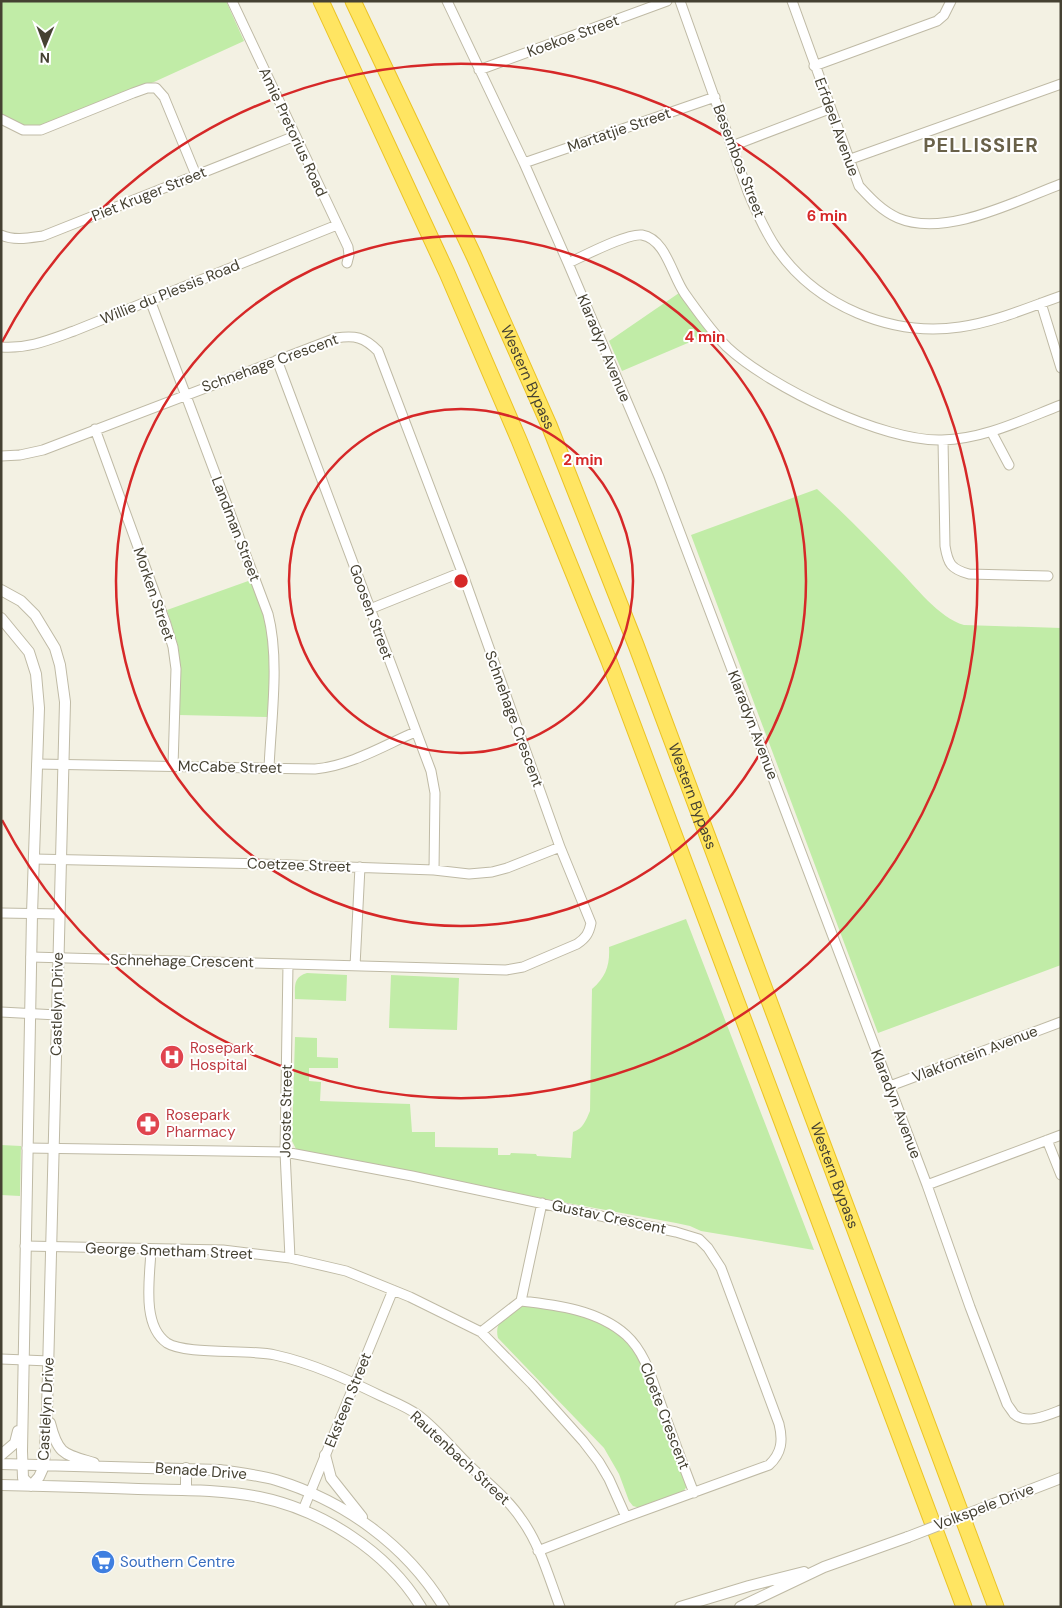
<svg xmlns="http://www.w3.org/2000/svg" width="1062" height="1608" font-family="'DM Sans',sans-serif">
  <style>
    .green { fill: #c1eca7 }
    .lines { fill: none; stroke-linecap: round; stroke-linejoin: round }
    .minor-casing { stroke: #bfbaa5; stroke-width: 11 }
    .tertiary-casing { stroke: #bfbaa5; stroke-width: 12 }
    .motorway-casing { stroke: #ebc325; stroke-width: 17 }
    .minor { stroke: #fff; stroke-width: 9 }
    .tertiary { stroke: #fff; stroke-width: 10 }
    .motorway { stroke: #ffe562; stroke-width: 15 }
    .tertiary-bridge-casing { stroke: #bfbaa5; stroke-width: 12; stroke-linecap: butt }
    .tertiary-bridge { stroke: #fff; stroke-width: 10 }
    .ring { fill: none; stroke: #d62828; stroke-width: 2.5 }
    .labels { text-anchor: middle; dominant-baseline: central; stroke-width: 4; stroke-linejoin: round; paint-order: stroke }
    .street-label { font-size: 15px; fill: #454132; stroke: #fff }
    .health-label { font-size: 15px; fill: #be3a42; stroke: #fff; text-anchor: start }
    .shop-label { font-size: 15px; fill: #366cbe; stroke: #fff; text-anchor: start }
    .district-label { font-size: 20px; font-weight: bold; letter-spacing: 1px; fill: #696149; stroke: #fff }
    .centre { fill: #d62828; stroke: #fff; stroke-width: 2.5 }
    .ring-label { font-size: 15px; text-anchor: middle; font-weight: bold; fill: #d62828; stroke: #fff; stroke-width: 4; stroke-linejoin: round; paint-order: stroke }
  </style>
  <rect width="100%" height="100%" fill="#f3f1e3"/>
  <!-- green -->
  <path class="green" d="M1 1H226L244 41 154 82 40 126 23 127 1 115Z
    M679 293 709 334 622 371 609 341Z
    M817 489C845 514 871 541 897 568 915 586 939 618 964 625L1061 628V965L878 1033 691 535Z
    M251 580 265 615 271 654 268 717 179 715 180 670 178 646 167 610Z
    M686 919 814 1250 701 1231 690 1226 676 1223 302 1154 296 1149 292 1141 295 1037 317 1038V1057L338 1058V1068H309V1081L321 1082 320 1101 410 1104 412 1132H435V1147L498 1148V1155H510L511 1153 536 1154 537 1156 571 1158 573 1132C583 1129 586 1120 590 1111L592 989C606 977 610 965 609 947Z
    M307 973 347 975 346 1001 295 999C295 986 293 977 307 973Z
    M391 975 459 978 457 1030 389 1028Z
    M1 1145 21 1146 20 1196 1 1195Z
    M524 1304 576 1312 615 1328 642 1360 687 1486 683 1492 640 1508 633 1506 629 1501 619 1474 604 1448 498 1338C493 1319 511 1313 524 1304Z"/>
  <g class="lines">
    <!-- minor casing -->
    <g class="minor-casing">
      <path id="minor" d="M232 1 348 247 349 255 347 263
        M447 1 524 163 568 263 659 477 927 1185 970 1307 1007 1404C1009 1407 1012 1411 1014 1414 1026 1425 1048 1415 1061 1410
        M680 1 748 192C756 211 765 232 777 249 817 306 891 337 960 327 995 322 1027 308 1061 296
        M792 1 859 186C870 198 882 211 898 218 945 238 1016 201 1061 184
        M814 66 937 21 944 15 951 1
        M479 70 667 1
        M1 119 23 130H41L133 93 147 88H156L164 97 196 175
        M732 146 829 109
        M848 160 1061 84
        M524 163 715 97
        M1 235C14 241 29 238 43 236L295 136
        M568 263C584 256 627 233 642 235 666 239 672 276 685 294 698 312 711 331 727 347 770 387 884 442 942 440 984 439 1022 420 1061 405
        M150 300 268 614C280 660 271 720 269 768
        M1041 303 1061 368
        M1 347C28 349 49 340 74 331L337 225
        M277 360 431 771 435 793 434 870
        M95 429 166 624 173 647 176 669 173 766
        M992 433 1009 465
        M943 440 945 546C948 564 951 569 969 574L1048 576
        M1 456 20 455 43 450 336 338C355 335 364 337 378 351L462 572 560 847 591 923C589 933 586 938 577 944L523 967 506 970 31 957
        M370 609 462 572
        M37 764 315 769C350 766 383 746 415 732
        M34 859 262 864 434 870 469 874 492 872 507 868 560 847
        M1 913 60 914
        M288 964 285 1152 290 1258
        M355 966 360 867
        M1 1012 57 1015
        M890 1086 1061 1022
        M1047 1140 1061 1175
        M27 1148 285 1152 412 1176 676 1232 699 1239 708 1248 721 1268 779 1424C783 1440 782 1453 769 1465L626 1517 538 1551
        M927 1185 1061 1135
        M25 1246 223 1250 290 1258 346 1271 410 1297 481 1332 532 1384 583 1441 599 1462 609 1479 626 1517
        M151 1250C150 1277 141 1325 167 1343 186 1355 249 1349 275 1355 312 1363 348 1380 381 1396 394 1402 407 1407 418 1415 438 1430 454 1451 472 1468 490 1485 509 1500 522 1520 540 1545 549 1578 560 1607
        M521 1301C557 1305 598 1310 626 1335 647 1354 653 1384 663 1410 673 1437 683 1465 694 1493
        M481 1332 521 1301 542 1203
        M1 1359 49 1361
        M303 1510 393 1290"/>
    </g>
    <!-- tertiary casing -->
    <g class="tertiary-casing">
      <path id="tertiary" d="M1 590 21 601 35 615 55 648 60 665 65 702 47 1411 44 1466 39 1477 31 1486
        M1 618 29 652 36 674 39 708 32 914 22 1451 23 1478 31 1486
        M50 1423C58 1455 64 1454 94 1463
        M1 1455 15 1443 18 1431
        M325 1455 331 1478 362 1517
        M1 1464 220 1470C239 1473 258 1475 276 1480 345 1501 406 1545 444 1607
        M1 1485C47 1486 92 1487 138 1489 178 1490 219 1489 259 1497 322 1510 387 1551 421 1607
        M186 1490V1468
        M983 1508 1061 1478
        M680 1607 749 1586 804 1572
        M740 1607 824 1567 908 1537"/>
    </g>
    <!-- motorway casing -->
    <g class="motorway-casing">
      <g id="motorway">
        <path d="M321 1 447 273 519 440 609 661 964 1607"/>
        <path id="s1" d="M353 1 474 256 549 425 636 645 996 1607"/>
      </g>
    </g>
    <!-- minor -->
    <use href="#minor" class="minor"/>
    <!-- tertiary -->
    <use href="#tertiary" class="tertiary"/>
    <!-- motorway -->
    <use href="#motorway" class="motorway"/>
    <!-- tertiary-bridge casing -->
    <g class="tertiary-bridge-casing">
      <path id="tertiary-bridge" d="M908 1537 983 1508"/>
    </g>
    <!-- tertiary-bridge -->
    <use href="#tertiary-bridge" class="tertiary-bridge"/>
  </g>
  <!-- distance rings -->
  <g class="ring">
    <circle cx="461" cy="581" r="172"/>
    <circle cx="461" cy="581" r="345"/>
    <path d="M2 342A517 517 0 1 1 2 820"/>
  </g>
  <!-- icons -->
  <defs>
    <g id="hospital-disc" transform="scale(1.25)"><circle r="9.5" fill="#e0444e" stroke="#fff"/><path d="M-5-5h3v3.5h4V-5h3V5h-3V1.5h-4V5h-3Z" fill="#fff"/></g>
    <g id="pharmacy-disc" transform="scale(1.25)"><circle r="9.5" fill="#e0444e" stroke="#fff"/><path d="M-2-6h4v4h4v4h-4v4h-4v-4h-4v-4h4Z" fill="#fff"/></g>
    <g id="supermarket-disc" transform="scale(1.25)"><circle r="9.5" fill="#3f7fe0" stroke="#fff"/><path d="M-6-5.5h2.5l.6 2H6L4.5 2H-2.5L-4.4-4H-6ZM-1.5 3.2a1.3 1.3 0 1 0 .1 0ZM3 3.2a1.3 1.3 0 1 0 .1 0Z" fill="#fff"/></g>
  </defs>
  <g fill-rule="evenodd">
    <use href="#hospital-disc" x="172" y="1057"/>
    <use href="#pharmacy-disc" x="148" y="1124"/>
    <use href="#supermarket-disc" x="103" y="1562"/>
  </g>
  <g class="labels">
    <!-- street labels -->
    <g class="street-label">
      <text transform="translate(573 36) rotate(-20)">Koekoe Street</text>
      <text transform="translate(837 127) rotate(70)">Erfdeel Avenue</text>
      <text transform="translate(619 130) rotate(-19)">Martatjie Street</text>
      <text transform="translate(293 132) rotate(65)">Amie Pretorius Road</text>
      <text transform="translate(739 161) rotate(69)">Besembos Street</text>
      <text transform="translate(149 194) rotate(-22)">Piet Kruger Street</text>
      <text transform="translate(170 292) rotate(-22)">Willie du Plessis Road</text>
      <text transform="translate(604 348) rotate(67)">Klaradyn Avenue</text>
      <text transform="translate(270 363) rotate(-20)">Schnehage Crescent</text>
      <text stroke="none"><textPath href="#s1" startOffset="415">Western Bypass</textPath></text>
      <text transform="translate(236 529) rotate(69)">Landman Street</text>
      <text transform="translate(154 594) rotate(71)">Morken Street</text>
      <text transform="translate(371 612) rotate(70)">Goosen Street</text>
      <text transform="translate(514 719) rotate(70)">Schnehage Crescent</text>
      <text transform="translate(753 725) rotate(69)">Klaradyn Avenue</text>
      <text transform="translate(230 767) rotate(1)">McCabe Street</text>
      <text stroke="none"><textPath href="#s1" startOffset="865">Western Bypass</textPath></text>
      <text transform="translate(299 865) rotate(2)">Coetzee Street</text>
      <text transform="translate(182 961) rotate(1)">Schnehage Crescent</text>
      <text transform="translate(57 1004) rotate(-89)">Castlelyn Drive</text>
      <text transform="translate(975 1054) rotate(-21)">Vlakfontein Avenue</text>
      <text transform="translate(896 1104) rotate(69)">Klaradyn Avenue</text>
      <text transform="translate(286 1111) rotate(-89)">Jooste Street</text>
      <text stroke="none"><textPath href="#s1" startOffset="1270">Western Bypass</textPath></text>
      <text transform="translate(609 1217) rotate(12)">Gustav Crescent</text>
      <text transform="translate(169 1251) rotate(2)">George Smetham Street</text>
      <text transform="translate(348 1400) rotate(-68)">Eksteen Street</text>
      <text transform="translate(46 1409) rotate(-87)">Castlelyn Drive</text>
      <text transform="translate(665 1416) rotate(69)">Cloete Crescent</text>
      <text transform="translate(460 1458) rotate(43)">Rautenbach Street</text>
      <text transform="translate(201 1471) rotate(4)">Benade Drive</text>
      <text transform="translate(984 1507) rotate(-21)">Volkspele Drive</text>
    </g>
    <!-- health labels -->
    <g class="health-label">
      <text x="190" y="1048">Rosepark<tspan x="190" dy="17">Hospital</tspan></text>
      <text x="166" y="1115">Rosepark<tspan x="166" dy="17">Pharmacy</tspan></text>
    </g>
    <!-- shop labels -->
    <g class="shop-label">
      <text x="120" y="1562">Southern Centre</text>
    </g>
    <!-- district labels -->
    <g class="district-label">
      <text x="981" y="145">PELLISSIER</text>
    </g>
  </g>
  <circle cx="461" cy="581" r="8" class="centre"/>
  <g class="ring-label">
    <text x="827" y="221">6 min</text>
    <text x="705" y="342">4 min</text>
    <text x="583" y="465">2 min</text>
  </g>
  <!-- border -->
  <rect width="1062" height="1608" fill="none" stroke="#454132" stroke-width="5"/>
  <!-- north arrow -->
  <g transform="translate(45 45) rotate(181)" stroke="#ffffff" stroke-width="4" paint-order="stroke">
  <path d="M0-4L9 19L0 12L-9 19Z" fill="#454132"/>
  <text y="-8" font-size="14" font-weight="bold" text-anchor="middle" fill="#454132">N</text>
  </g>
</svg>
